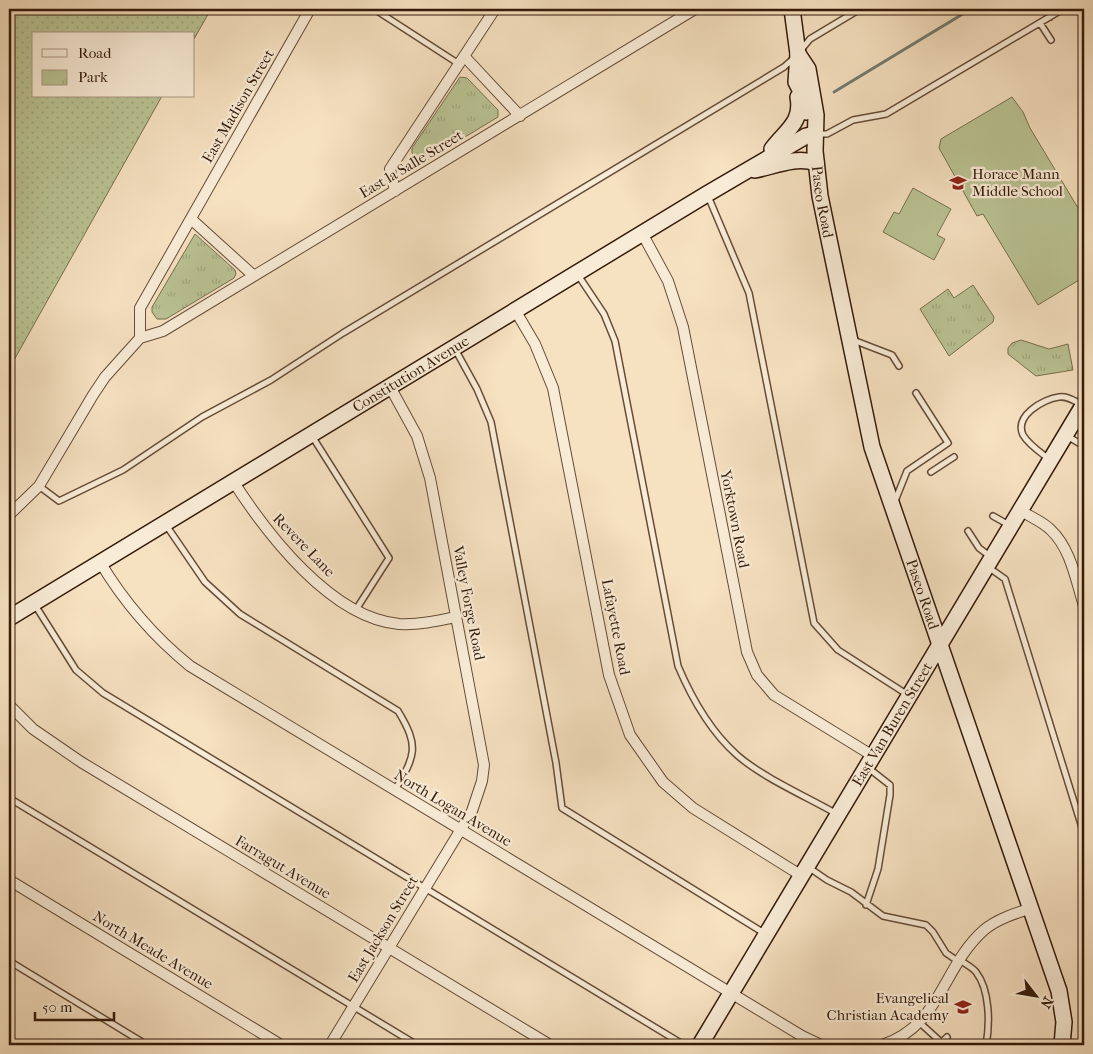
<svg xmlns="http://www.w3.org/2000/svg" width="1093" height="1054" font-family="'IM FELL French Canon',serif">
  <style>
    .grass { fill: url(#grass-dots); stroke: #786f4f }
    .park { fill: url(#park-tufts); stroke: #786f4f }
    .pitch { fill: #bac394; stroke: #786f4f }
    .lines { fill: none; stroke-linecap: round; stroke-linejoin: round }
    .stream { stroke: #737c71; stroke-width: 3 }
    .lane-casing { stroke: #654c38; stroke-width: 8 }
    .street-casing { stroke: #654c38; stroke-width: 12 }
    .secondary-casing { stroke: #351b0a; stroke-width: 18 }
    .lane { stroke: #f9ecd7; stroke-width: 5 }
    .street { stroke: #f9ecd7; stroke-width: 10 }
    .secondary { stroke: #f9ecd7; stroke-width: 15 }
    .labels { text-anchor: middle; dominant-baseline: central; stroke-width: 4.5; stroke-linejoin: round; paint-order: stroke }
    .street-label { font-size: 15px; fill: #351b0a; stroke: #f9ecd7 }
    .poi-label { font-size: 15px; fill: #351b0a; stroke: #f9ecd7; text-anchor: start }
  </style>
  <defs>
    <pattern id="grass-dots" width="8" height="8" patternUnits="userSpaceOnUse" patternTransform="scale(1.25)"><rect width="8" height="8" fill="#bac394"/><path d="M2 2h.1M6 6h.1" fill="none" stroke="#a0a77e" stroke-width="1.8" stroke-linecap="round"/></pattern>
    <pattern id="park-tufts" width="24" height="20" patternUnits="userSpaceOnUse" patternTransform="scale(1.25)"><rect width="24" height="20" fill="#bac394"/><path d="M3 7l-1-3M5 7V3M7 7l1-3M15 17l-1-3M17 17v-4M19 17l1-3" fill="none" stroke="#a0a77e"/></pattern>
  </defs>
  <rect width="100%" height="100%" fill="#f6e1c1"/>
  <filter id="stains"><feTurbulence type="fractalNoise" baseFrequency=".004" numOctaves="4"/><feColorMatrix values="0 0 0 0 .2 0 0 0 0 .09 0 0 0 0 .02 0 0 0 .5 -.17"/></filter>
  <radialGradient id="worn" r=".72"><stop offset=".6" stop-color="#630" stop-opacity="0"/><stop offset="1" stop-color="#630" stop-opacity=".3"/></radialGradient>
  <!-- grass -->
  <path class="grass" d="M9 9H211L194 39V34H34V96H162L9 369Z"/>
  <!-- park -->
  <path class="park" d="M460 77 467 78 498 110V117L427 160H418L412 153V148Z
    M195 234 235 270 236 274 234 278 166 319H157L152 312V307Z
    M973 285 994 317 993 322 949 356 920 309 948 289 954 298Z
    M1021 340 1049 349 1068 344 1073 370 1036 376 1008 354V348L1012 343Z"/>
  <!-- pitch -->
  <path class="pitch" d="M1012 97 1023 112 1030 128 1084 218V277L1038 305 983 214 977 216 939 148 941 139Z
    M913 188 951 209 937 235 945 239 934 260 883 232 894 212 899 214Z"/>
  <g class="lines">
    <!-- stream -->
    <path class="stream" d="M834 92 971 9"/>
    <!-- lane casing -->
    <g class="lane-casing">
      <path id="lane" d="M374 9 459 64
        M1050 17 1052 9
        M1040 23 1051 40
        M801 50 810 39 860 9
        M816 134H827L853 120 886 114 1063 9
        M708 196 749 293 814 623 838 650 908 695
        M578 275 604 314 615 341 678 666C692 699 710 731 737 755 762 777 805 796 835 813
        M853 340 892 355 899 366
        M455 349 477 389 491 422 556 763 562 808 764 933
        M312 436 389 558 357 608
        M1067 436 1084 446
        M1049 459C1040 452 1029 445 1023 435 1014 416 1043 399 1059 397 1067 396 1073 400 1081 404
        M931 472 954 457
        M39 486 59 501 123 470 202 417 271 380 343 333 784 67 794 58
        M895 501 907 471 948 443 916 393
        M993 516 1009 525
        M166 525 205 582 240 614 398 711C420 747 415 756 395 790
        M968 531 979 548 991 557
        M988 567 1005 579 1084 834
        M35 605 76 670 103 693 684 1045
        M9 798 417 1045
        M808 867 827 880 851 892 883 916 926 925 933 932 946 953 959 962
        M866 905 878 869 890 795V785L867 767
        M960 960C965 964 972 967 976 972 990 990 990 1024 986 1045
        M9 961 147 1045
        M920 1023 941 1042
        M939 1045 947 1037"/>
    </g>
    <!-- street casing -->
    <g class="street-casing">
      <path id="street" d="M464 56 520 116
        M395 191 390 169 495 9
        M191 219 254 276
        M642 233 668 281 683 327 747 652 757 675 774 695 873 756
        M515 310 535 344 553 388 609 675 630 735 663 782 693 808 802 876
        M140 338 163 331 695 9
        M233 481C267 534 331 618 399 624 419 625 437 621 456 617
        M1021 511C1031 517 1043 522 1051 530 1071 549 1076 581 1084 606
        M9 515 39 486 93 395 105 377 140 338V308L310 9
        M100 562C124 602 153 636 190 666L802 1036 821 1045
        M9 705 33 729 81 762 550 1045
        M9 880 281 1045
        M330 1045 472 811 482 781 484 765 430 478 417 436 389 385
        M882 1045C941 1026 942 967 984 930 997 919 1016 913 1032 908"/>
    </g>
    <!-- secondary casing -->
    <g class="secondary-casing">
      <g id="secondary">
        <path d="M792 9 798 54 796 82 805 99 806 112"/>
        <path id="s1" d="M798 54 808 69 816 115 815 151 820 196 872 447 1059 991 1064 1022 1062 1045"/>
        <path d="M772 149C785 131 803 123 798 97"/>
        <path d="M755 170C775 166 796 156 816 163"/>
        <path id="s2" d="M9 618 707 194 806 136 815 134"/>
        <path id="s3" d="M700 1045 1084 404"/>
      </g>
    </g>
    <!-- lane -->
    <use href="#lane" class="lane"/>
    <!-- street -->
    <use href="#street" class="street"/>
    <!-- secondary -->
    <use href="#secondary" class="secondary"/>
  </g>
  <!-- icons -->
  <defs>
    <g id="school-bare" transform="scale(1.35)"><path d="M0-5L7-2L0 1L-7-2ZM-4 1L0 2.5L4 1V4Q0 6-4 4Z" fill="#8f2418" stroke="#f9ecd7" stroke-width="2.5" paint-order="stroke"/></g>
  </defs>
  <g fill-rule="evenodd">
    <use href="#school-bare" x="958" y="183"/>
    <use href="#school-bare" x="963" y="1007"/>
  </g>
  <g class="labels">
    <!-- street labels -->
    <g class="street-label">
      <text transform="translate(238 106) rotate(-60)">East Madison Street</text>
      <text transform="translate(411 164) rotate(-31)">East la Salle Street</text>
      <text stroke="none"><textPath href="#s1" startOffset="152">Paseo Road</textPath></text>
      <text stroke="none"><textPath href="#s2" startOffset="470">Constitution Avenue</textPath></text>
      <text transform="translate(735 519) rotate(79)">Yorktown Road</text>
      <text transform="translate(304 545) rotate(46)">Revere Lane</text>
      <text stroke="none"><textPath href="#s1" startOffset="558">Paseo Road</textPath></text>
      <text transform="translate(469 603) rotate(79)">Valley Forge Road</text>
      <text transform="translate(616 627) rotate(79)">Lafayette Road</text>
      <text stroke="none"><textPath href="#s3" startOffset="374">East Van Buren Street</textPath></text>
      <text transform="translate(453 808) rotate(31)">North Logan Avenue</text>
      <text transform="translate(283 867) rotate(31)">Farragut Avenue</text>
      <text transform="translate(383 929) rotate(-59)">East Jackson Street</text>
      <text transform="translate(153 950) rotate(31)">North Meade Avenue</text>
    </g>
    <!-- poi labels -->
    <g class="poi-label">
      <text x="972" y="174">Horace Mann<tspan x="972" dy="17">Middle School</tspan></text>
      <text x="949" y="998" text-anchor="end">Evangelical<tspan x="949" dy="17">Christian Academy</tspan></text>
    </g>
  </g>
  <!-- margin -->
  <rect width="1093" height="1054" fill="none" stroke="#f6e1c1" stroke-width="30"/>
  <rect x="10" y="10" width="1073" height="1034" fill="none" stroke="#351b0a" stroke-width="2.5"/>
  <rect x="15" y="15" width="1063" height="1024" fill="none" stroke="#351b0a"/>
  <!-- legend -->
  <rect x="32" y="32" width="162" height="65" fill="#f9ecd7" stroke="#ab9885"/>
  <rect x="42" y="49" width="25" height="8" fill="#f9ecd7" stroke="#ab9885"/>
  <text x="78" y="58" font-size="15" fill="#351b0a">Road</text>
  <rect x="42" y="70" width="25" height="15" fill="url(#park-tufts)" stroke="#ab9885"/>
  <text x="78" y="82" font-size="15" fill="#351b0a">Park</text>
  <!-- north arrow -->
  <g transform="translate(1036 996) rotate(121)" stroke="#f9ecd7" stroke-width="4" paint-order="stroke">
  <path d="M0-4L9 19L0 12L-9 19Z" fill="#351b0a"/>
  <text y="-8" font-size="14" font-weight="bold" text-anchor="middle" fill="#351b0a">N</text>
  </g>
  <!-- scale -->
  <path d="M35 1012v8h79v-8" fill="none" stroke="#351b0a" stroke-width="2.5"/>
  <text x="42" y="1012" font-size="15" fill="#351b0a" stroke="#f9ecd7" stroke-width="4" paint-order="stroke">50 m</text>
  <rect width="100%" height="100%" filter="url(#stains)"/>
  <rect width="100%" height="100%" fill="url(#worn)"/>
</svg>
